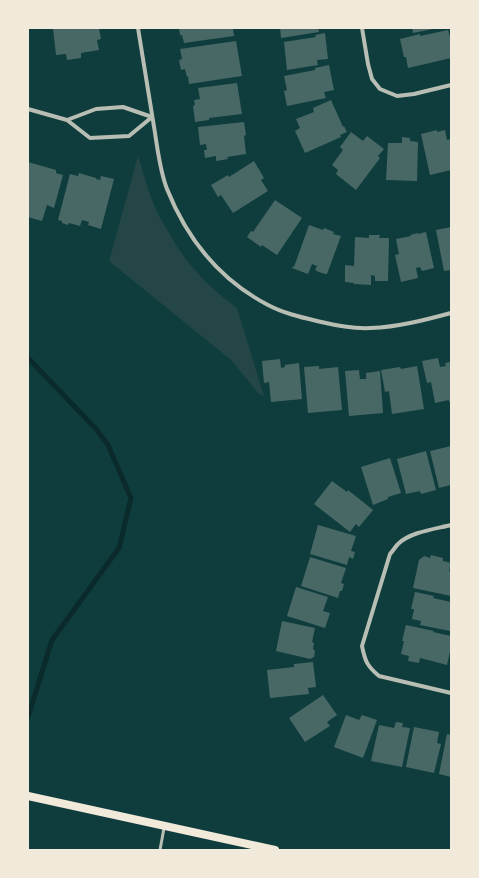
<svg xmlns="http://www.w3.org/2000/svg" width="479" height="878" font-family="'Fira Sans',sans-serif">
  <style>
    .green { fill: #244646 }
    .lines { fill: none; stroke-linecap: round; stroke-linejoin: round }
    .stream { stroke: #0a2a2b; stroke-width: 5 }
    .building { fill: #486865 }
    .service { stroke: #b8beb3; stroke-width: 3 }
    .minor { stroke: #b8beb3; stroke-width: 4 }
    .secondary { stroke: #f1e9da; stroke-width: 8 }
  </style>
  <rect width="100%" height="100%" fill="#0f3d3e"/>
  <!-- green -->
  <path class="green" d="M138 156 150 195 159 216 178 248 188 262 203 279 219 294 237 308 264 396 259 394 231 360 109 261Z"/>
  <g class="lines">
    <!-- stream -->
    <path class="stream" d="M28 358 97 430 108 445 131 498 119 548 52 640 28 717"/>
  </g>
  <!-- building -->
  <path class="building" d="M53 28H99L101 39 97 40 99 50 81 53V58L67 60 66 54 56 55Z
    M179 28H233L234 36 184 43 182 35H180Z
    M280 28H318L319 32 281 38Z
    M412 28H433V29L413 33Z
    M448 30 451 41V58L408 68 406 57H404L400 39 420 34V36Z
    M325 33 328 59 317 60 318 65 287 70 284 42 316 37 315 35Z
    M236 41 242 76 189 84 188 76 187 77 185 69 181 70 179 60 182 59 180 49Z
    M329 65 334 90 324 92 326 98 287 106 284 91 287 90 284 76 315 70V68Z
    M237 83 242 114 209 118V120L195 122 193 106 195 105 194 100 200 99 198 88Z
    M331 100 343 127 344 126 347 132 340 135 341 137 305 153 295 131 300 128 296 119 314 112 313 108Z
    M244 122 246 135 244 136 246 154 227 157 228 159 216 161V156L205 158 204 150H207L206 144 200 145 198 127Z
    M437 130V132L445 130 447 140 451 139V170L430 175 421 134Z
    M351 132 363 141 367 136 384 149 378 156 380 158 356 190 336 174 338 170 332 165 343 150 340 147Z
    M402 137 410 138V141L418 142 417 181 386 180 388 143H402Z
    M254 161 264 178 261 180 268 191 233 213 221 195 218 197 211 185 228 175 229 177Z
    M28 162 56 170V173L63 175 54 208 47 205 42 221 28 217Z
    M79 173 96 178V179L100 180 101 176 114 179 101 229 88 225 89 222 82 220 80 226 69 223 68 225 62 223V221L58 220 70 174 78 176Z
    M275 200 302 218 277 255 262 245 261 247 247 237 251 231 253 232Z
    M309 225 323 230 324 228 334 232 333 234 341 236 327 274H325L316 271 317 270H315L317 266 312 264 308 274 292 268 293 266 294 267Z
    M451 227V270L444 271 436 230Z
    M426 232 434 268 422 271 420 267 416 268 418 278 401 282 395 255 399 254 396 239 411 236 410 235 418 233V234Z
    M369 235H380L379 238H389L388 281H375V276L371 275V285L354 284V283L345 282V265L354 266 355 237 369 238Z
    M438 358 440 367 446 366 445 363 451 362V402H449V400L435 403 431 382 427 383 422 361Z
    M280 359 281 368 285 367V365L299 363 302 399 271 402 269 382 264 383 262 361Z
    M319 366V369L338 367 342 410 308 413 304 367Z
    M417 366 424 409 392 414 389 391 385 392 381 370 400 367 401 369Z
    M359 370 360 379H366V373L380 371 383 413 349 416 345 371Z
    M451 446V485L439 488 430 451Z
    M426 451 436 490 421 494 420 491 406 494 397 459Z
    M390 458 401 493 388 497V499L373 505 361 467Z
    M332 481 347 492 348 490 373 510 359 527 356 524 350 532 314 504Z
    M318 525 356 536 351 551 355 552 353 559 349 557 347 565 310 554Z
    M431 555 443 558V561L451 563 449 571 451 572V596L413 588 419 560 424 556 430 558Z
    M310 557 346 568 341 583 344 584 342 591H340L338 598 301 586Z
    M296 587 328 597 323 611 330 613 325 628 287 616Z
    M415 592 434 596 433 598 451 602V627L450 631 420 625 421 621 412 619 414 609H411Z
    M282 621 315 628 312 642 314 643 313 649 315 651 314 657 310 659 276 651Z
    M406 625 434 631 433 632 451 636V647L447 665 420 658 419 663 408 661 409 656 401 654 404 641H402Z
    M313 662 316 687 308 688 309 694 270 698 267 670 294 667V664Z
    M323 695 337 715 327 722 330 726 305 742 289 718Z
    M346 715 359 720 362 715 377 720 363 758 334 747Z
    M396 722 403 723 402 727 410 728 402 767 371 761 379 725 394 728Z
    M414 727 439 732 437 743 441 744 434 773 406 767Z
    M447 734 451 735V777L439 774Z"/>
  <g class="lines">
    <!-- service -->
    <path class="service" d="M160 850 164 828"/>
    <!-- minor -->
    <path class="minor" d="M138 28C144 63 149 98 155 133 158 152 160 171 167 189 187 239 220 280 268 305 283 313 300 317 317 321 335 325 352 329 371 328 398 327 425 320 451 313
      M362 28 368 64 372 79 380 89 397 96 414 94 451 85
      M28 109 67 120 90 138 129 136 152 117
      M67 120 96 109 123 107 152 117
      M451 525C435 529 410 532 398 544 395 547 393 551 390 554L362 646C365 661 367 666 379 676L451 693"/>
    <!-- secondary -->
    <path class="secondary" d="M28 796 275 850"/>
  </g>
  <!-- border -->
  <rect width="479" height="878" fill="none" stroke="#f1e9da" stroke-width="58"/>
</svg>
